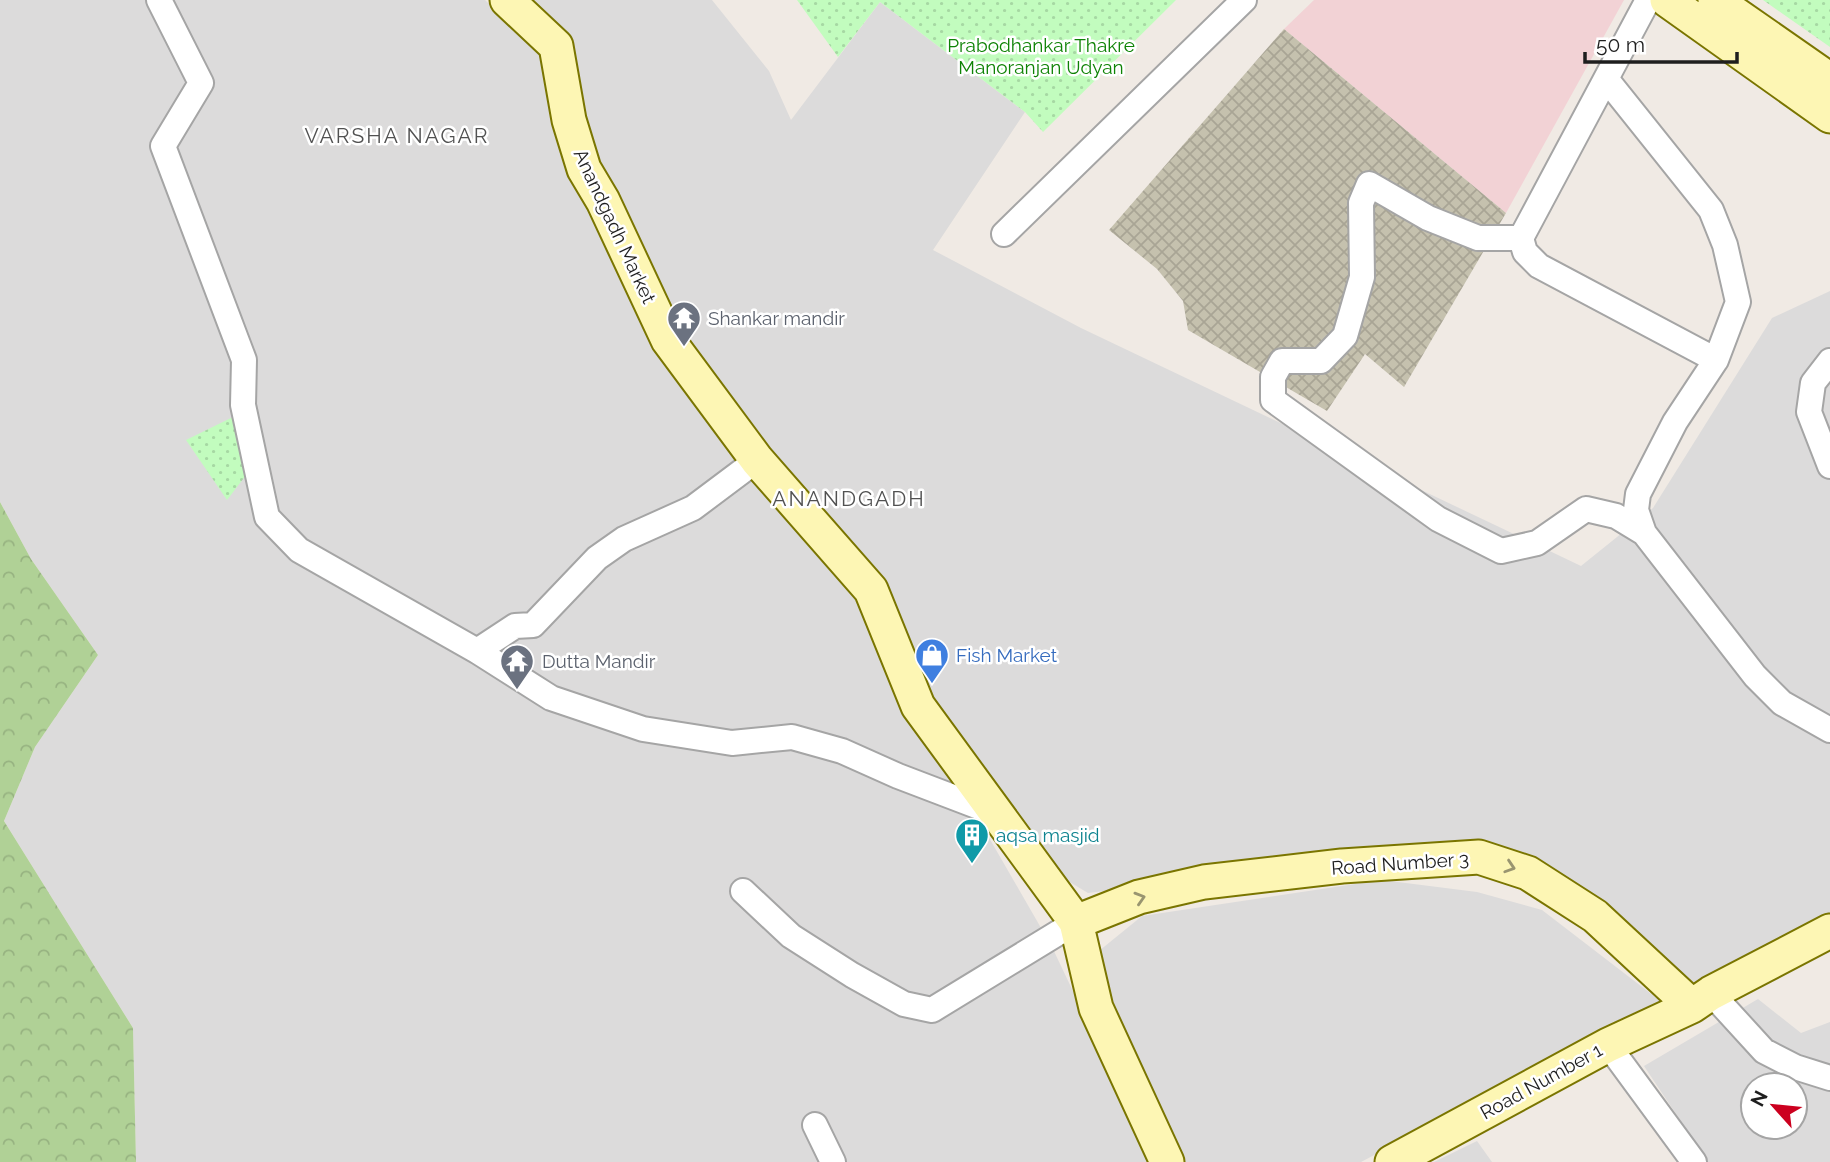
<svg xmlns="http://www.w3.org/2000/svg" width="1830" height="1162" font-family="Raleway,sans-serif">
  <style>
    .residential { fill: #dcdbdb; fill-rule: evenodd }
    .commercial { fill: #f2d2d5 }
    .construction { fill: url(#construction-cross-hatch) }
    .forest { fill: url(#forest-crowns) }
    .park { fill: url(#park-dots) }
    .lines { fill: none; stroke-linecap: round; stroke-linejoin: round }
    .street-casing { stroke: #a5a5a5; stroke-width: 28 }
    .secondary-casing { stroke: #7a7500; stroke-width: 37 }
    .street { stroke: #fff; stroke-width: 24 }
    .secondary { stroke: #fdf6b4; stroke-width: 33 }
    .oneway { stroke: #999570 }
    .labels { text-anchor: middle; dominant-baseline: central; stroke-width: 5; stroke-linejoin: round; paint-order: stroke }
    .park-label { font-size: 19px; fill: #0e8305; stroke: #fff }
    .street-label { font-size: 19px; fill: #1e1e1e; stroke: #fff }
    .worship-label { font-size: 19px; fill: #5b616d; stroke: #fff; text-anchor: start }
    .shop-label { font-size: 19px; fill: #366cbe; stroke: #fff; text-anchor: start }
    .culture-label { font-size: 19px; fill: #0d838f; stroke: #fff; text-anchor: start }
    .neighbourhood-label { font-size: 21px; letter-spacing: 2px; fill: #515151; stroke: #fff }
  </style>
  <defs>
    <pattern id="construction-cross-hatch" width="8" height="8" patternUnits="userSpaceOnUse" patternTransform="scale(1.75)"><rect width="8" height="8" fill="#c5c1ae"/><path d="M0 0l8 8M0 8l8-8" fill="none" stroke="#a9a595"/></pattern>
    <pattern id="forest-crowns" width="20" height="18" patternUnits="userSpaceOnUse" patternTransform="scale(1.75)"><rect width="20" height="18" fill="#b0d196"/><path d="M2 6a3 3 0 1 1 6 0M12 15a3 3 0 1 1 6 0" fill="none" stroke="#97b381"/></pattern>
    <pattern id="park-dots" width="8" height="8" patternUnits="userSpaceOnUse" patternTransform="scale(1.75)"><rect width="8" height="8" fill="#c2fcbe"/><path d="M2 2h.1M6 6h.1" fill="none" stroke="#a6d8a3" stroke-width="1.8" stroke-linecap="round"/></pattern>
  </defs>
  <rect width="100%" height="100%" fill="#f0eae4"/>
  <!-- residential -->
  <path class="residential" d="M0 0H485L541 53 551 125 640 307 835 553 879 647 1052 947 1154 1162H136L133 1028 4 821 35 747 98 655 31 559 0 502Z
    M511 0H712L769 71 791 120 880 2 1025 112 933 250 1081 328 1581 566 1653 508 1772 318 1830 291V914L1688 989 1515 856 1393 855 1088 893 1048 869 938 710 891 594 805 497 683 338 596 167 572 55Z
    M1382 880 1477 892 1542 910 1663 1003 1361 1162H1182L1148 1088 1094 955 1142 916Z
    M1758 999 1801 1033 1830 1022V1162H1708L1644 1066ZM1753 1085H1795V1127H1753Z
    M1477 1141 1492 1162H1434Z"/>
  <!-- commercial -->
  <path class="commercial" d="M1314 0H1624L1506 213 1284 29Z"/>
  <!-- construction -->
  <path class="construction" d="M1284 29 1506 213 1404 387 1365 354 1327 411 1188 330 1183 301 1157 269 1109 230Z"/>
  <!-- forest -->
  <path class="forest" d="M0 502 31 559 98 655 35 747 4 821 133 1028 136 1162H0Z"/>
  <!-- park -->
  <path class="park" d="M797 0H1176L1043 132 1025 112 880 2 838 57Z
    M1763 0H1830V47Z
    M235 416 250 470 227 500 186 440Z"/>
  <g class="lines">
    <!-- street casing -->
    <g class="street-casing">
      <path id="street" d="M159 0 201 83 163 146 244 360 243 405 267 517 299 550 477 651 551 698 643 729 732 743 792 737 842 751 898 776 995 813
        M1648 0 1521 238 1525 252 1539 266 1716 360
        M1607 80 1711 210 1725 245 1738 302 1716 360 1675 422 1638 494 1636 510 1644 533 1755 676 1782 703 1830 730
        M1004 234 1244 0
        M1521 238H1478L1428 218 1369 184 1361 203 1362 277 1345 336 1321 361H1282L1273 377V400L1438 519 1501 551 1537 543 1586 509 1616 516 1644 533
        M1830 361 1813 383 1809 412 1830 466
        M477 651 515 626 533 625 597 558 624 539 693 508 757 460
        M743 891 791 936 852 975 904 1004 932 1010 1076 922
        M1711 993 1764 1051 1795 1067 1830 1078
        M1608 1045 1694 1162
        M815 1125 833 1162"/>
    </g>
    <!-- secondary casing -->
    <g class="secondary-casing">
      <path id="secondary" d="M507 0 556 46 569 120 584 169 603 201 668 340 757 460 871 590 918 706 1076 922 1096 1008 1167 1162
        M1667 0 1830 116
        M1715 0 1830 80
        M1076 922 1139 897 1204 882 1342 866 1479 857 1528 873 1595 916 1692 1006
        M1392 1162 1608 1045 1692 1006 1711 993 1830 931"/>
    </g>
    <!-- street -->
    <use href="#street" class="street"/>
    <!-- secondary -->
    <use href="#secondary" class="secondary"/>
  </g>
  <!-- one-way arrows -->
  <defs><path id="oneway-chevron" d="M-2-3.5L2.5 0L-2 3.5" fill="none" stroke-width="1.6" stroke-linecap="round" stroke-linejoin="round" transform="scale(1.75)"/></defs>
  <g class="oneway">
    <use href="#oneway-chevron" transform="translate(1510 867) rotate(18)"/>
    <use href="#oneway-chevron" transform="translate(1140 898) rotate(-17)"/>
  </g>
  <!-- icons -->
  <defs>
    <g id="temple-pin" transform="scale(1.75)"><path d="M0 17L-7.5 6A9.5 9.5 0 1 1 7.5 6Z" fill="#6b7280" stroke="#fff"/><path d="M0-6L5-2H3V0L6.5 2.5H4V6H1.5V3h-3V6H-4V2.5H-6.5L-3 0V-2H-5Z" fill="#fff"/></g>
    <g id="shop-pin" transform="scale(1.75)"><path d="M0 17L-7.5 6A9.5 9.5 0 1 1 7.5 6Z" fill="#3f7fe0" stroke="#fff"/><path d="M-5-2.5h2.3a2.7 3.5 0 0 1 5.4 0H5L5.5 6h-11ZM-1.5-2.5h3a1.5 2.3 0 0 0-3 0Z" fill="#fff"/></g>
    <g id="building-pin" transform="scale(1.75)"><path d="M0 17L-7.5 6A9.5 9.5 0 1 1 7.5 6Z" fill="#0f9aa8" stroke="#fff"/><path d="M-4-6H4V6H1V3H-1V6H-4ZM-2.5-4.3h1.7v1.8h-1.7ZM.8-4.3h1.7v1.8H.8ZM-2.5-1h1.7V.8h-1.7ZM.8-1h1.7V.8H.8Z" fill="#fff"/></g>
  </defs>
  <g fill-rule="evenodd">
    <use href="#temple-pin" x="684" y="318"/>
    <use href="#shop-pin" x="932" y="655"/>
    <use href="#temple-pin" x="517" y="661"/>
    <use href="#building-pin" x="972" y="835"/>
  </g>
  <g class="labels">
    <!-- park labels -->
    <g class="park-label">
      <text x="1041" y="45">Prabodhankar Thakre<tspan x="1041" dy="22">Manoranjan Udyan</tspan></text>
    </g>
    <!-- street labels -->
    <g class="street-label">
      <text transform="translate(615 226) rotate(65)">Anandgadh Market</text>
      <text transform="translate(1400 863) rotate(-4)">Road Number 3</text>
      <text transform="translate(1541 1081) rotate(-29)">Road Number 1</text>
    </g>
    <!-- worship labels -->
    <g class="worship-label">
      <text x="708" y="318">Shankar mandir</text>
      <text x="542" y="661">Dutta Mandir</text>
    </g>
    <!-- shop labels -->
    <g class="shop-label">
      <text x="956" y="655">Fish Market</text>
    </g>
    <!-- culture labels -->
    <g class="culture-label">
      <text x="996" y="835">aqsa masjid</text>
    </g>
    <!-- neighbourhood labels -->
    <g class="neighbourhood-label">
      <text x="397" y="135">VARSHA NAGAR</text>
      <text x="849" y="498">ANANDGADH</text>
    </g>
  </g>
  <!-- north arrow -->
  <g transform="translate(1774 1106) rotate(297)"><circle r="33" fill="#ffffff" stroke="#a5a5a5" stroke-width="2"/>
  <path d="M0-5L12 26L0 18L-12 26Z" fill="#cc001f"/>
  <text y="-10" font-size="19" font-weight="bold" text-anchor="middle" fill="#1e1e1e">N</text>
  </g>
  <!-- scale -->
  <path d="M1585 52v10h152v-10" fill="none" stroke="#1e1e1e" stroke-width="3.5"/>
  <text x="1596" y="52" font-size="21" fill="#1e1e1e" stroke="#ffffff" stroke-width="5" paint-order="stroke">50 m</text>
</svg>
